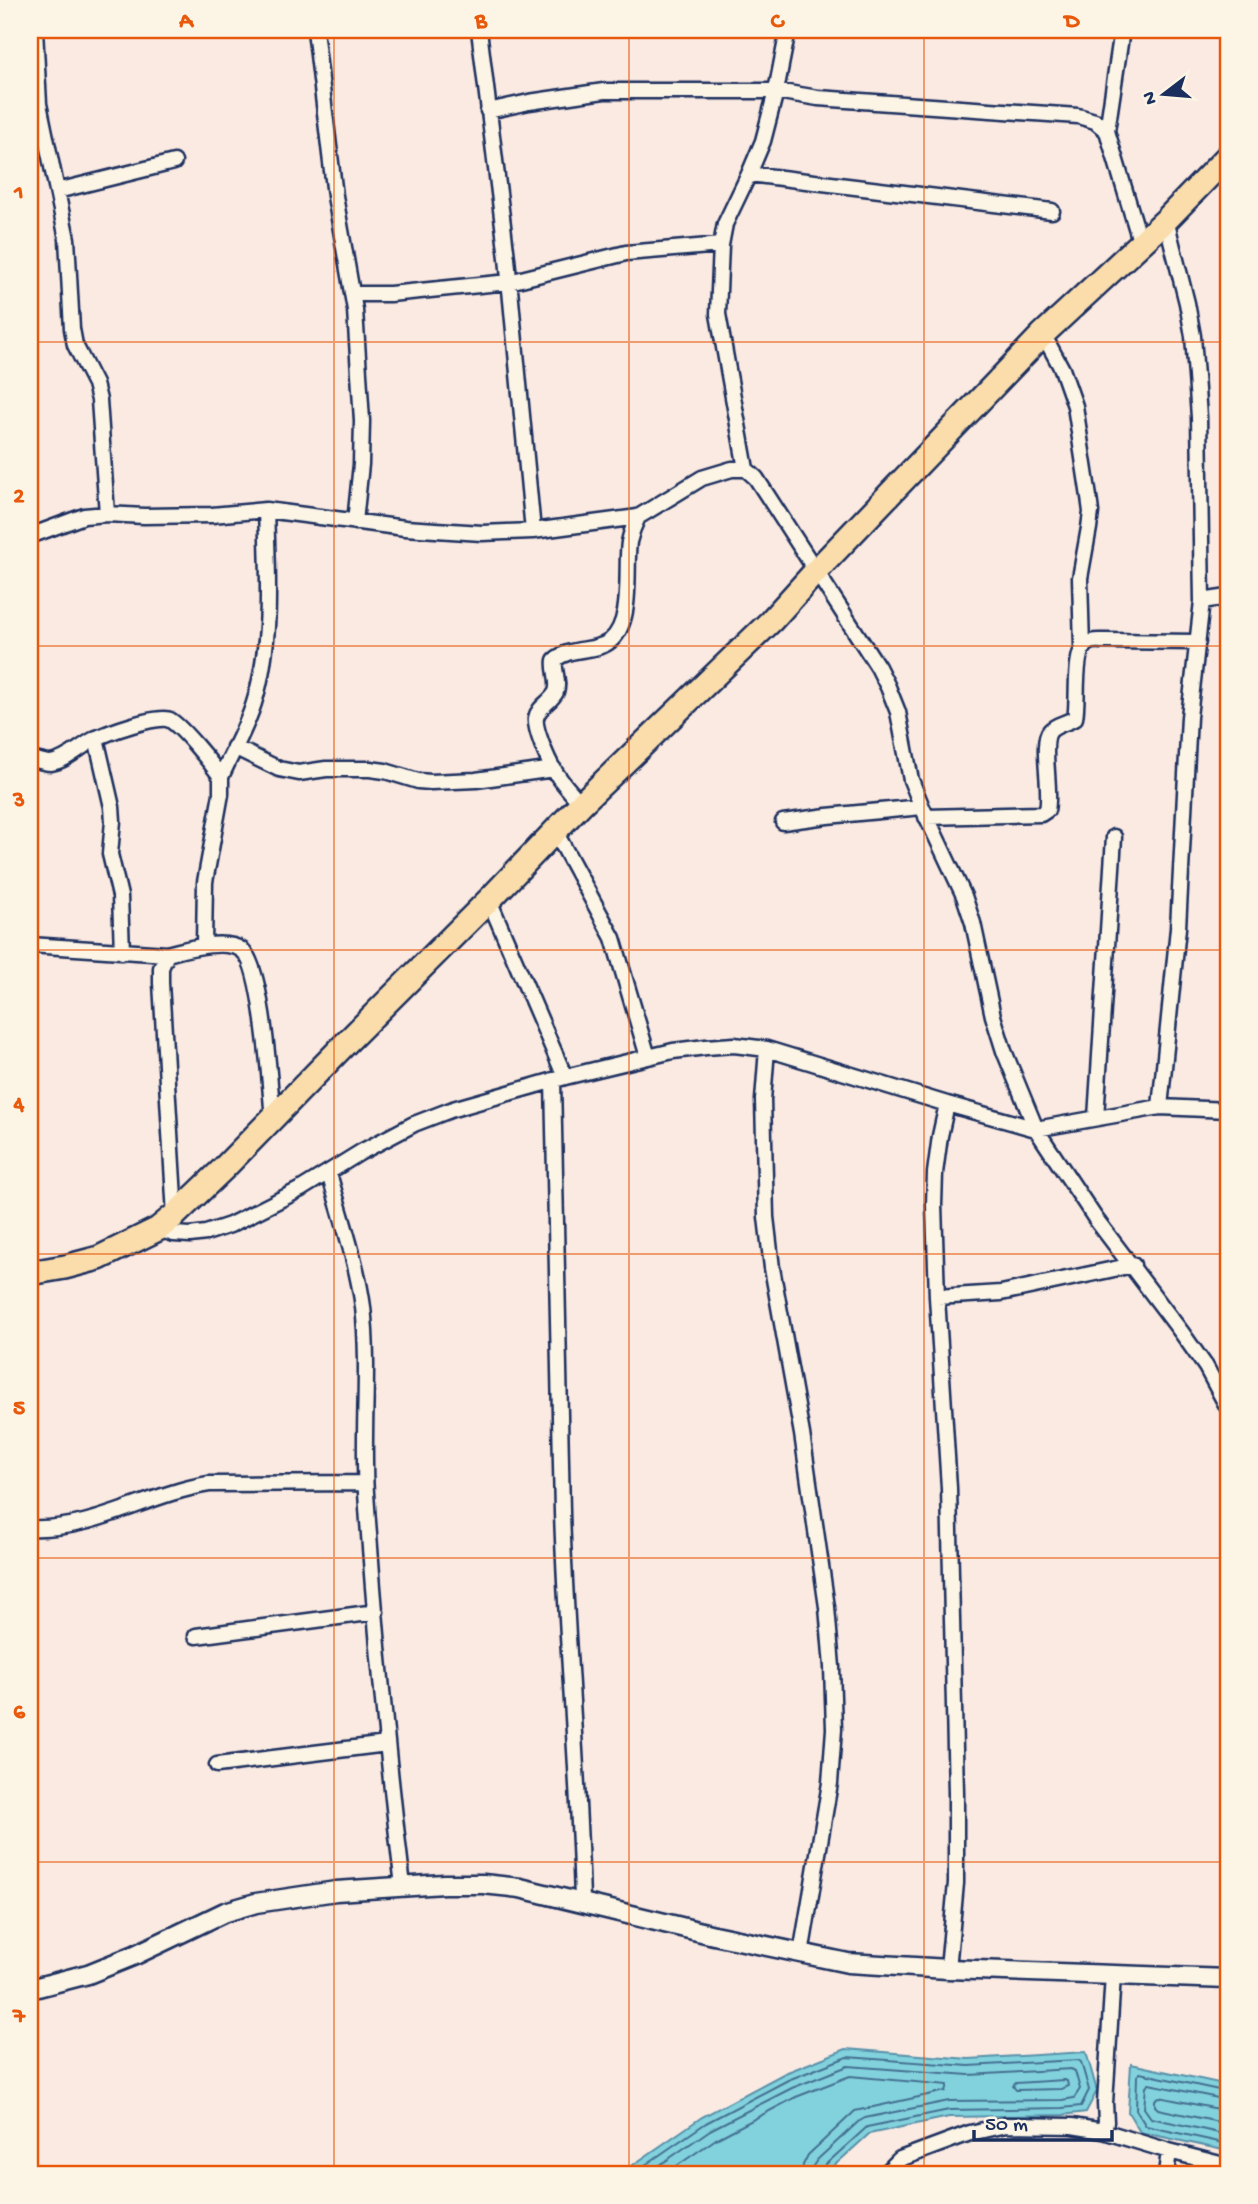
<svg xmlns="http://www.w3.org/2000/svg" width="1258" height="2204" font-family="'Gochi Hand',sans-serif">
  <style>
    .water { fill: #82d2dd; stroke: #5991aa; stroke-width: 2 }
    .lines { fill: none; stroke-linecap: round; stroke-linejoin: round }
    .shore { stroke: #447091; stroke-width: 2 }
    .minor-casing { stroke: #1b2f5e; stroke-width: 19 }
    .tertiary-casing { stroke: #1b2f5e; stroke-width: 23 }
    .primary-casing { stroke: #1b2f5e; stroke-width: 28 }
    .minor { stroke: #fcf5e5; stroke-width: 14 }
    .tertiary { stroke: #fcf5e5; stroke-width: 18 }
    .primary { stroke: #faddab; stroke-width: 23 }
    .grid { fill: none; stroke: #e8590c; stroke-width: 2; stroke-opacity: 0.55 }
    .neatline { fill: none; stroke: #e8590c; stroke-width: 2.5 }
    .grid-label { font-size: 23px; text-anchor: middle; font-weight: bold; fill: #e8590c }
  </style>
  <rect width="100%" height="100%" fill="#fbeae1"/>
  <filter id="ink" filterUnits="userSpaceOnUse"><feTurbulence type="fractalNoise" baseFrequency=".0143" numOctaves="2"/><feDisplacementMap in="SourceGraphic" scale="14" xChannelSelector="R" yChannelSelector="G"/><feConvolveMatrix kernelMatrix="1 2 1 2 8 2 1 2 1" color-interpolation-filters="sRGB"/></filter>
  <g filter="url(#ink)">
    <!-- water -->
    <path class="water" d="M846 2049 969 2059 1086 2052 1097 2091 1086 2112 1063 2115 949 2117 869 2134 825 2174H620L702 2117 785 2073Z
      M1131 2064 1228 2085V2151L1140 2132 1128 2112Z"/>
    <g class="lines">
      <!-- shore -->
      <path class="shore" d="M1064 2080 1067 2081 1068 2086 1061 2089 1016 2090 1013 2086 1016 2083Z
        M1228 2092 1140 2073 1137 2076 1136 2110 1146 2126 1228 2144
        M1228 2100 1149 2084 1146 2087 1144 2108 1151 2118 1228 2135
        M1228 2111 1159 2097 1155 2100V2106L1158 2109 1228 2124
        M632 2174 706 2123 788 2080 847 2057 969 2066 1078 2060 1081 2062 1089 2090 1081 2106 1062 2108 949 2110 867 2127 824 2166 821 2174
        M647 2174 710 2130 792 2088 848 2066 969 2075 1071 2069 1075 2071 1080 2089 1074 2098 1062 2100 949 2101 865 2118 858 2122 817 2160 813 2166 812 2174
        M665 2174 716 2139 796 2097 850 2076 948 2085 946 2091 855 2111 808 2155 803 2165 802 2174"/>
      <!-- minor casing -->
      <g class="minor-casing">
        <path id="minor" d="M35 30 39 104 67 239 72 329 75 345 95 384 99 400 107 514
          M315 30 335 196 355 310 362 421 361 464 355 522
          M479 30 507 258 533 531
          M488 111 529 102 604 91H776L818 98 1078 116 1095 121 1107 131 1141 244
          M1107 131 1122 30
          M749 174 1052 211
          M57 191 174 162
          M353 294H390L509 282 626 253 721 245
          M1043 334 1062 369 1075 406 1089 497 1091 512 1089 528 1080 578 1082 647
          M746 469 718 314 721 245 725 224 749 174 763 141 776 91 788 30
          M30 536 84 516 107 514 144 516 212 515 266 510 405 528 482 533 533 531 638 517 702 478 732 469H746L756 478 878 667 888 687 898 712 911 780 922 807 964 896 973 923 993 1016 1004 1051 1036 1129 1095 1218 1182 1333 1206 1367 1228 1408
          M1202 601 1228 597
          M96 738 112 807 113 821 110 854 120 896 122 952
          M234 747 279 769 299 773 326 769H370L385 771 418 781 431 782 476 780 554 769
          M30 758C36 760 44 763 51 763 66 761 80 747 93 740 106 733 159 714 170 720 183 728 211 763 221 777V794L205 882 204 945
          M221 777C232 752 246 729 254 703 273 642 268 573 266 510
          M581 804C572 793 561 782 554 770 548 761 534 728 536 718 538 707 551 702 556 692 560 682 553 670 555 660 570 646 595 653 610 641 634 622 625 569 629 542 631 533 634 525 638 517
          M926 817 1041 814 1047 810C1052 790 1040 742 1050 731 1056 724 1068 723 1075 718 1079 701 1072 650 1088 643 1092 640 1099 641 1104 641L1198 642
          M783 822 827 816 922 807
          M555 831 613 938 648 1057
          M489 900 565 1077
          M30 945 167 954
          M767 1049 763 1100 766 1217 772 1268 802 1434 827 1607 832 1667 834 1729 830 1783 801 1954
          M553 1080 562 1512C566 1642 579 1772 582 1902
          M947 1104 940 1136 935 1173 934 1205 937 1297 949 1488 956 1793V1883L948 1969
          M1160 1107 1178 928 1189 717 1202 601 1199 417 1193 336 1187 303 1166 220
          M1096 1118 1114 837
          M329 1173C341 1217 357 1262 363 1307 370 1369 362 1431 366 1493 375 1624 387 1755 403 1886
          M175 1215 161 983V968L167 954C185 949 225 938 242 950 263 965 270 1089 273 1119
          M158 1229 174 1234 190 1235 206 1233 230 1225 301 1189 361 1152 414 1124 453 1109 565 1077 673 1051 706 1047 734 1045 767 1049 947 1104 1036 1129 1160 1107 1228 1110
          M937 1297 1001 1293 1133 1265
          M30 1528C94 1531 147 1494 209 1484L365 1483
          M196 1636 376 1612
          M217 1765 387 1744
          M1113 1975 1105 2103 1106 2122 1103 2131 1169 2151 1228 2166
          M885 2174 900 2159 970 2133 1006 2125 1072 2126 1103 2131
          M1166 2174 1169 2151"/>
      </g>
      <!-- tertiary casing -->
      <g class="tertiary-casing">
        <path id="tertiary" d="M30 1989 88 1974 135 1955 225 1912 256 1903 336 1891 444 1884H483L520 1888 714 1935 848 1963 948 1969 1228 1979"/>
      </g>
      <!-- primary casing -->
      <g class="primary-casing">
        <path id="primary" d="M30 1273 65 1267 99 1258 158 1229 175 1215 223 1169 345 1044 489 900 581 804 771 621 817 570 1043 334 1166 220 1228 156"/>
      </g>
      <!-- minor -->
      <use href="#minor" class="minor"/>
      <!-- tertiary -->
      <use href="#tertiary" class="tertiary"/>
      <!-- primary -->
      <use href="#primary" class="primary"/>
    </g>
  </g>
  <!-- grid -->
  <path class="grid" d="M334 30V2174M629 30V2174M924 30V2174M30 342H1228M30 646H1228M30 950H1228M30 1254H1228M30 1558H1228M30 1862H1228"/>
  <!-- margin -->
  <rect width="1258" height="2204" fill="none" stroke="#fcf5e5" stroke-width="77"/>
  <!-- north arrow -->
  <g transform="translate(1164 94) rotate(254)" stroke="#fcf5e5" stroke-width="5" paint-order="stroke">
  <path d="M0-5L12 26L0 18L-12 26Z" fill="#1b2f5e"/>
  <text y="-10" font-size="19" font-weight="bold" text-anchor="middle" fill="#1b2f5e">N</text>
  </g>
  <!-- scale -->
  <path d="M974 2130v10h138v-10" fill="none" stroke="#1b2f5e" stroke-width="3.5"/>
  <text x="985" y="2130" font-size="21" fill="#1b2f5e" stroke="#fcf5e5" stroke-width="5" paint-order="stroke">50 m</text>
  <rect x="38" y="38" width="1182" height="2128" class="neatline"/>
  <g class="grid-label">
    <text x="186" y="27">A</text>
    <text x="481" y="27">B</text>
    <text x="777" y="27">C</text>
    <text x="1072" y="27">D</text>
    <text x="19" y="198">1</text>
    <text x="19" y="502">2</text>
    <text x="19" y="806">3</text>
    <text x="19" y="1110">4</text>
    <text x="19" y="1414">5</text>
    <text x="19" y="1718">6</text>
    <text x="19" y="2022">7</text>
  </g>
</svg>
